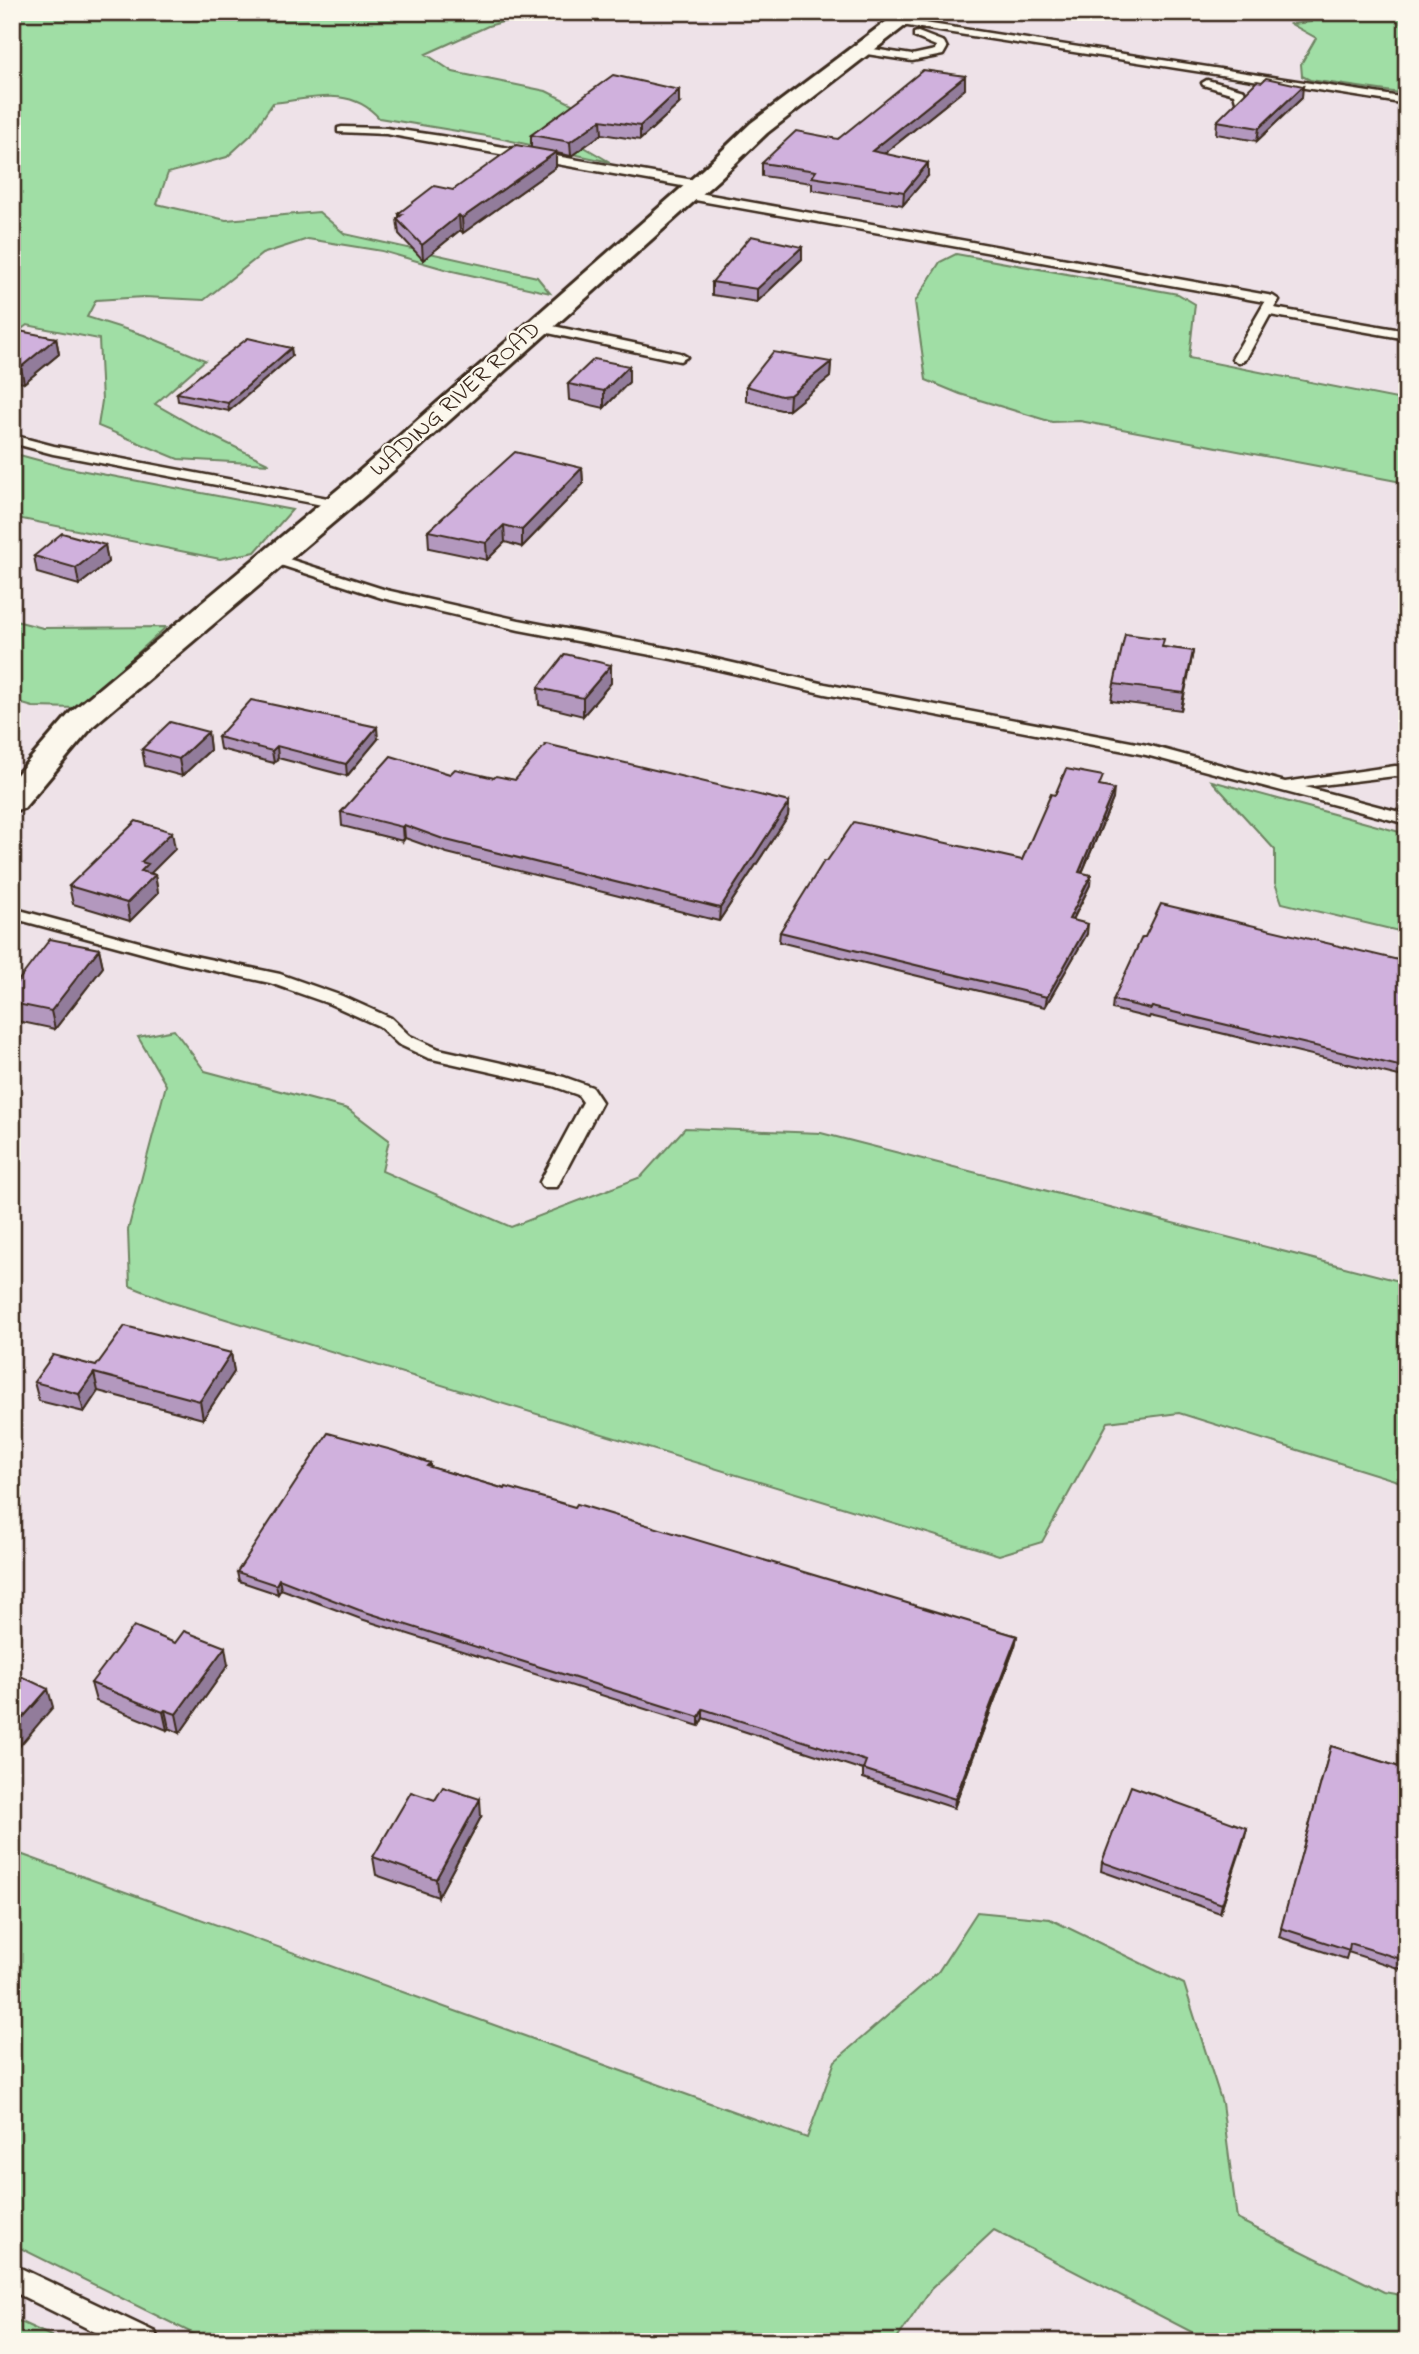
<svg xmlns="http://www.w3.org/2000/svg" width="1419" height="2354" font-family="'Indie Flower',sans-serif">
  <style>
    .green { fill: #a0dea5; stroke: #6e8462; stroke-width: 2 }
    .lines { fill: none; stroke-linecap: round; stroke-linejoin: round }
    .lane-casing { stroke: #3b2a1e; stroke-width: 5 }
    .secondary-casing { stroke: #3b2a1e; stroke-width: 6 }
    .lane { fill: #fbf7ec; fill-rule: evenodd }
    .secondary { fill: #fbf7ec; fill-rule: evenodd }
    .wall { fill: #b398be; stroke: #3b2a1e; stroke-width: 2 }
    .shaded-wall { fill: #927c9b; stroke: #3b2a1e; stroke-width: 2 }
    .building { fill: #d0b1dd; stroke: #3b2a1e; stroke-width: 2 }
    .labels { text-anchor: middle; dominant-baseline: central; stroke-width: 5; stroke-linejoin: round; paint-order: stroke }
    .far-street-label { font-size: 24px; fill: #3b2a1e; stroke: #fbf7ec }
  </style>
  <rect width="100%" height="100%" fill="#eee2e8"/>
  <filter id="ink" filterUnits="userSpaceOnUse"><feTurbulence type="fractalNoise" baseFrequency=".0143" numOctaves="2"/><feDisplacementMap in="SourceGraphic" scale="14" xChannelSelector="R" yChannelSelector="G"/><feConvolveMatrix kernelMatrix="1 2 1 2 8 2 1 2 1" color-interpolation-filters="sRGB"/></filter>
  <g filter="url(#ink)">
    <!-- green -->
    <path class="green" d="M12 12H538L488 26 426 54 453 72 546 91 576 106 548 126 610 162 493 137 379 118C350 85 311 99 273 103L251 135 227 157 168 173 157 204 226 220 319 212 345 234 537 277 550 293 448 270 382 251 308 239 262 254 204 300 144 297 96 300 87 317 144 335 205 360 155 404 206 433 270 464 178 459 98 426 102 401 99 339 27 325 12 336Z
      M1311 12 1407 16V94L1310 80 1302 76 1301 64 1316 38 1291 24 1311 22Z
      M956 254 1178 294 1195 304 1189 358 1407 401V483L1080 421 1052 422 960 394 926 380 915 302 940 262Z
      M12 453 64 467 292 510 255 552 220 559 12 517Z
      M12 620 43 628 166 627 78 708 33 707 12 701Z
      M1212 781 1407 834V933L1282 903 1275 883V850Z
      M174 1030 205 1071 348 1109 389 1140 382 1171 511 1227 641 1177 685 1128 821 1133 1407 1283V1484L1179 1413 1108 1422 1042 1542 999 1555 170 1302 130 1286 128 1230 166 1085 138 1037Z
      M12 1851 807 2138 835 2061 938 1972 977 1912 1050 1919 1184 1984 1222 2103 1237 2219 1384 2292 1407 2296V2342H1211L994 2230 931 2289 895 2342H210L12 2244Z
      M12 2318 64 2342H12Z"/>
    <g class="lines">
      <!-- lane casing -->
      <g class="lane-casing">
        <path id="lane" d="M899 19 1407 98V104L895 24V20Z
          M918 32 944 42 947 48 943 55 912 61 860 53 855 50 860 47 912 55 935 50 936 46 914 37V33Z
          M1207 80 1244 90 1246 99 1236 101 1234 94 1203 85 1202 83Z
          M342 127 386 128 441 136 699 181 705 185 699 189 386 134 338 132V128Z
          M688 191 1273 296 1279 300 1274 308 1407 331V339L1270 315 1246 359 1239 363 1232 359 1265 302 684 198V192Z
          M539 323 680 353 687 357 680 361 534 330 533 327Z
          M12 435 54 446 338 500 345 504 338 508 53 454 12 443Z
          M273 554 386 590 519 620 672 649 825 684 1147 745 1285 782 1395 766 1407 767V777L1395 776 1305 787 1407 814V824L1146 755 825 694 672 659 519 630 382 598 268 561 266 558 268 555Z
          M12 908 180 953 280 974 342 996 391 1018 410 1036 439 1049 564 1077 592 1087 602 1102 557 1187H543L540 1182 583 1102 578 1095 553 1086 428 1058 398 1044 379 1026 330 1004 270 983 179 963 12 918Z
          M12 2264 155 2332 159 2342H115L12 2291Z"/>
      </g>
      <!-- secondary casing -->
      <g class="secondary-casing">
        <path id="secondary" d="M899 12H923L767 133 719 179 374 488 93 726 24 808 12 811V780L71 712 354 476 703 169 751 123Z"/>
      </g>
      <!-- lane -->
      <use href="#lane" class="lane"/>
      <!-- secondary -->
      <use href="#secondary" class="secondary"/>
    </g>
    <!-- wall -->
    <path class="wall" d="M965 76V89L884 154 928 176 903 205 812 190V183L762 176V163L838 139Z
      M1302 98 1257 141 1216 134 1217 121Z
      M679 104 640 140 602 134 571 156 556 153V167L463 233 460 230 423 260 399 234 397 219 399 217V213L453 190 531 147V135Z
      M802 247V259L757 302 712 295V282Z
      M12 331 56 338 59 354 24 383 12 381Z
      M291 348 292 356 229 411 178 401 177 393Z
      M831 362 830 377 789 410H781L746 401V386Z
      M629 366V382L604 408 569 400 568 384Z
      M582 468 583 484 522 547 505 542 487 560 429 548 428 531Z
      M105 545 108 562 79 585 37 573 34 556Z
      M1163 647 1193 651 1181 710 1111 701 1114 684Z
      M611 665V683L583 716 539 705 538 688Z
      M208 732 210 750 182 776 145 766 142 749Z
      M218 737 378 739 347 776 278 758 274 763 220 749Z
      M450 774 515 780 789 802 788 816 719 921 447 853 405 838 403 841 342 826 341 812Z
      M1102 787 1113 799 1082 873 1090 885 1073 920 1087 934 1045 1007 779 942 780 932 827 861 1022 860 1055 795Z
      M175 849 150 873 155 875 158 893 130 921 73 904 69 886Z
      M99 949 103 967 55 1029 12 1020V989Z
      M1407 962V1078L1150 1016 1149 1018 1112 1009 1113 1000Z
      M231 1353 234 1372 203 1419 98 1391 84 1412 39 1401 34 1382 96 1366Z
      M430 1463V1467L505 1489 1017 1636 1015 1646 954 1808 863 1778V1770L703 1718 699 1726 361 1619 281 1589 278 1594 239 1581 237 1572Z
      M228 1665 180 1733 169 1728 167 1730 96 1701 91 1683Z
      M1331 1746 1406 1769 1407 1767V1971L1348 1952 1346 1959 1279 1937Z
      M481 1817 438 1897 376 1875 373 1857Z
      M1247 1828 1220 1913 1101 1871 1102 1862Z"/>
    <!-- shaded-wall -->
    <path class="shaded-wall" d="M965 76V89L871 164 872 151Z
      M1303 86 1302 98 1257 141 1259 128Z
      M679 90V104L640 140V126Z
      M601 120 602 134 571 156 570 142Z
      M556 152V167L463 233 462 218Z
      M928 163V176L903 205 904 192Z
      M459 215 460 230 423 260 422 245Z
      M802 247V259L757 302V289Z
      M56 338 59 354 24 383 21 367Z
      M291 348 292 356 229 411 228 403Z
      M831 362 830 377 789 410 790 395Z
      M629 366V382L604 408V391Z
      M582 468 583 484 522 547V530Z
      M504 525 505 542 487 560 486 543Z
      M105 545 108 562 79 585 76 568Z
      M1193 651 1190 668 1181 710 1184 693Z
      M611 665V683L583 716V698Z
      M377 727 378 739 347 776 346 764Z
      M208 732 210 750 182 776 179 759Z
      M277 746 278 758 274 763 272 751Z
      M1114 789 1113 799 1078 882 1079 872Z
      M789 802 788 816 719 921 720 908Z
      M404 825 405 838 403 841 402 827Z
      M172 832 175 849 150 874 155 875 158 893 130 921 127 903 141 862Z
      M1091 875 1090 885 1068 929 1069 919Z
      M1088 924 1087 934 1045 1007 1047 997Z
      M99 949 103 967 55 1029 51 1011Z
      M231 1353 234 1372 203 1419 200 1401Z
      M94 1373 98 1391 84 1412 79 1394Z
      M279 1579 281 1589 278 1594 276 1585Z
      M1017 1636 1015 1646 954 1808 955 1799Z
      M225 1647 228 1665 180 1733 176 1714Z
      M48 1689 53 1707 12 1755V1730Z
      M703 1709V1718L699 1726V1717Z
      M165 1710 169 1728 167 1730 163 1712Z
      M480 1799 481 1817 438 1897 436 1879Z
      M1247 1828 1245 1837 1220 1913 1222 1904Z"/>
    <!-- building -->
    <path class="building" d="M923 70 965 76 872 151 928 163 904 192 812 177 816 171 762 163 796 131 838 139Z
      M613 75 679 90 640 126 601 120 570 142 531 135Z
      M1266 78 1303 86 1259 128 1217 121 1257 81 1262 82Z
      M516 145 556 152 462 218 459 215 422 245 397 219 403 214 399 213 434 186 453 190Z
      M751 236 802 247 757 289 712 282Z
      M14 330 56 338 21 367 12 366V331Z
      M248 338 291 348 228 403 177 393Z
      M773 352 831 362 790 395 781 396 746 386Z
      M594 359 629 366 604 391 568 384Z
      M515 452 582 468 522 530 504 525 486 543 428 531Z
      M62 533 105 545 76 568 34 556Z
      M1125 634 1164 639 1162 647 1193 651 1184 693 1114 684Z
      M565 654 611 665 583 698 538 688Z
      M251 700 377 727 346 764 277 746 272 751 218 737Z
      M170 722 208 732 179 759 142 749Z
      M546 744 789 802 720 908 446 840 404 825 402 827 341 812 391 756 450 774 455 769 494 778 496 776 515 780Z
      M1066 769 1103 776 1099 786 1114 789 1079 872 1091 875 1069 919 1088 924 1047 997 780 932 824 861H827L854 822 1022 860 1051 794 1055 795Z
      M136 821 172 832 141 862 148 864 141 871 155 875 127 903 69 886Z
      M1161 904 1407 962V1068L1152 1007 1151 1009 1113 1000 1142 937H1145Z
      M50 939 99 949 51 1011 12 1003V989Z
      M125 1326 231 1353 200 1401 94 1373 79 1394 34 1382 53 1355 96 1366Z
      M328 1433 392 1450 430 1463 427 1466 505 1489 506 1487 575 1507 577 1504 1017 1636 955 1799 863 1769 866 1761 703 1709 699 1717 359 1610 279 1579 276 1585 237 1572Z
      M134 1626 175 1643 184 1631 225 1647 176 1714 165 1710 163 1712 91 1683Z
      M12 1672 48 1689 12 1730Z
      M1331 1746 1406 1769 1407 1767V1961L1350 1943 1349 1950 1281 1928Z
      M1131 1786 1247 1828 1222 1904 1102 1862Z
      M443 1787 480 1799 436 1879 373 1857 411 1792 435 1800Z
      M1099 2339 1100 2342H1014V2341Z"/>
  </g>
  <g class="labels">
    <!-- far-street labels -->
    <g class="far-street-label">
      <text transform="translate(456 400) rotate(-42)">WADING RIVER ROAD</text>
    </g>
  </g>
  <!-- margin -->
  <rect width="1419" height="2354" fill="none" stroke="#fbf7ec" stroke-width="42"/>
  <rect x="21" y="21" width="1377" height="2312" fill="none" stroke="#3b2a1e" stroke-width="2.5" filter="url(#ink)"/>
</svg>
